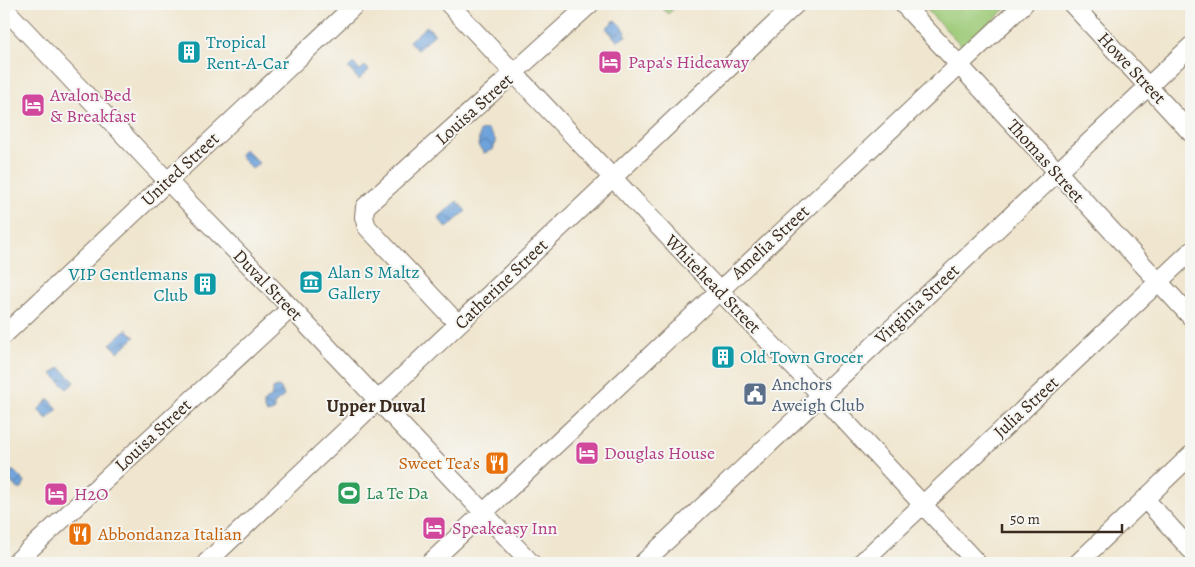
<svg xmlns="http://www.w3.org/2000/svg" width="1195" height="567" font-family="Alegreya,serif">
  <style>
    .green { fill: #9cca77; stroke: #6c7a4a }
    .water { fill: url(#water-waves); stroke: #54667c }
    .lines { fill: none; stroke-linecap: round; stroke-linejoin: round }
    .minor-casing { stroke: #7a6c5c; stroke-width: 20 }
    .minor { stroke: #fff; stroke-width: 18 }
    .labels { text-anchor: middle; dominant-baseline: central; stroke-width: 4; stroke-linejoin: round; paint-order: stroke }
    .culture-label { font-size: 18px; fill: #0d838f; stroke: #f6f6f2; text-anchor: start }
    .hotel-label { font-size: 18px; fill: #b23c85; stroke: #f6f6f2; text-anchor: start }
    .street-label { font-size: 18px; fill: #3b2a1e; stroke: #f6f6f2 }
    .service-label { font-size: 18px; fill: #4e5e75; stroke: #f6f6f2; text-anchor: start }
    .food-label { font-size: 18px; fill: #c56008; stroke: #f6f6f2; text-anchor: end }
    .leisure-label { font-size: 18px; fill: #27864d; stroke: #f6f6f2; text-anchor: start }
    .neighbourhood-label { font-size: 19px; font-weight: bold; fill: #3b2a1e; stroke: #f6f6f2 }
  </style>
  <defs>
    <pattern id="water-waves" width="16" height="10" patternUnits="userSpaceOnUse" patternTransform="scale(1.25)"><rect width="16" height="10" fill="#6ea3db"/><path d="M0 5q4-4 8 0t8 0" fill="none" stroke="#5c85b1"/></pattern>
  </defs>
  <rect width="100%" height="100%" fill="#f6f6f2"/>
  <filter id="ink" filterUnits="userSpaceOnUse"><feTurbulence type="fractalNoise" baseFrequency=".02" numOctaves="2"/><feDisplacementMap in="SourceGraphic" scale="10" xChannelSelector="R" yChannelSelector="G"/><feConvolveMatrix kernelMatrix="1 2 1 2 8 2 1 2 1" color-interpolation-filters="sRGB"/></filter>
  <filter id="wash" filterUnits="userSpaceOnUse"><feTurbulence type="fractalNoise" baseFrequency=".0096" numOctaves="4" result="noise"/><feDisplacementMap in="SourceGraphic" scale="20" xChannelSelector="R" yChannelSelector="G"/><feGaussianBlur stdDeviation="1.12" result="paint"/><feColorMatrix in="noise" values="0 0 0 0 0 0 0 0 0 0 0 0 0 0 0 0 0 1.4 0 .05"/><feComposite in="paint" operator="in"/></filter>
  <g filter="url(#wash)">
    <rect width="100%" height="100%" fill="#f0e6cf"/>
    <!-- green -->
    <path class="green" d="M658 4H679L668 14Z
      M921 4H1011L963 47Z"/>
    <!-- water -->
    <path class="water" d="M615 20 625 30 626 36 617 41 606 28Z
      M427 26 435 34 417 50 409 41Z
      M353 63 360 70 365 66 369 70 359 80 348 68Z
      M488 129 496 141 493 150 484 153 478 146 480 131Z
      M245 149 259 163 252 169 239 155Z
      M457 201 466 211 447 228 438 218Z
      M127 329 135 337 118 352 110 344Z
      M60 367 75 382 67 389 52 374Z
      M277 387 281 388 284 396 274 404V411L267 413 264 410V402L271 397 273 389Z
      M49 399 58 409 47 419 38 410Z
      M9 471H14L25 482 22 489H17L7 477Z
      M352 484 358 491 346 501 341 495Z"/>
  </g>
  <g filter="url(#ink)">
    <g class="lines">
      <!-- minor casing -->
      <g class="minor-casing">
        <path id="minor" d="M449 4 709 280 821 395 977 563
          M903 4 1191 317
          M1072 4 1191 133
          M4 8 155 168 291 308 531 563
          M458 324 367 227 364 217 365 207 590 4
          M4 335 356 4
          M1145 499 1191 550
          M15 563 291 308
          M206 563 796 4
          M430 563 1024 4
          M643 563 1191 46
          M861 563 1191 251
          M1078 563 1191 455"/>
      </g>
      <!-- minor -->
      <use href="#minor" class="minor"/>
    </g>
  </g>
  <!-- icons -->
  <defs>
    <g id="building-square" transform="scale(1.25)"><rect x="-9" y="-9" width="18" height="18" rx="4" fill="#0f9aa8" stroke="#f6f6f2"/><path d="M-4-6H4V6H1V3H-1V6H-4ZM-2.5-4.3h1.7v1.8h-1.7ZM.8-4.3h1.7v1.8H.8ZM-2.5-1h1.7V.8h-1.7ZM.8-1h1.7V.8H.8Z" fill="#fff"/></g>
    <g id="hotel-square" transform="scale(1.25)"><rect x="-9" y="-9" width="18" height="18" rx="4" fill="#d1479c" stroke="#f6f6f2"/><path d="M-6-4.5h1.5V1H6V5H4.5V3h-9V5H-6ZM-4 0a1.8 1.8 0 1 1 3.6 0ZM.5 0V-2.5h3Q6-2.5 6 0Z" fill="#fff"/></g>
    <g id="museum-square" transform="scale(1.25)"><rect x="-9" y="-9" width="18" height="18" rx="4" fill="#0f9aa8" stroke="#f6f6f2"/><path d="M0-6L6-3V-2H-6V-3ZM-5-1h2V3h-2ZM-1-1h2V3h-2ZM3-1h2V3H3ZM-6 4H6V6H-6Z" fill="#fff"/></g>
    <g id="civic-square" transform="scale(1.25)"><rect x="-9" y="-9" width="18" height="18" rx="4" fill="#5c6f8a" stroke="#f6f6f2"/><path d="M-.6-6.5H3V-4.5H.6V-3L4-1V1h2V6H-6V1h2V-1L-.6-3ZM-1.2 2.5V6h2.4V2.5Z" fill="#fff"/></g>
    <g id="restaurant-square" transform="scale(1.25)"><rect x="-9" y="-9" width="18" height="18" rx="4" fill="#e8710a" stroke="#f6f6f2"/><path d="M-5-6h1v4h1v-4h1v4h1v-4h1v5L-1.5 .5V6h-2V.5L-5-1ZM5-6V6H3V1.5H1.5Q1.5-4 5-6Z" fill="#fff"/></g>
    <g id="stadium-square" transform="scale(1.25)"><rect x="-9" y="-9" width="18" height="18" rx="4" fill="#2e9e5b" stroke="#f6f6f2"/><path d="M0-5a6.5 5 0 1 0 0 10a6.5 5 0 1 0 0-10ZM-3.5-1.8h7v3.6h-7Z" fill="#fff"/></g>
  </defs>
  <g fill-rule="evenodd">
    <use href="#building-square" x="189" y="52"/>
    <use href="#hotel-square" x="610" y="62"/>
    <use href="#hotel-square" x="33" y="105"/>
    <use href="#museum-square" x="311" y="282"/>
    <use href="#building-square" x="205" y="284"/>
    <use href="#building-square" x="723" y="357"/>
    <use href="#civic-square" x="755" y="394"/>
    <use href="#hotel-square" x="587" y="453"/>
    <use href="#restaurant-square" x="497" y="463"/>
    <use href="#stadium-square" x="349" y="493"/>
    <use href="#hotel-square" x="56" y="494"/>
    <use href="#hotel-square" x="434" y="528"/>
    <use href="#restaurant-square" x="80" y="534"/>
  </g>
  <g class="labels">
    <!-- culture labels -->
    <g class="culture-label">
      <text x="206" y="42">Tropical<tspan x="206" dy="21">Rent-A-Car</tspan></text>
      <text x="328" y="272">Alan S Maltz<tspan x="328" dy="21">Gallery</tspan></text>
      <text x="188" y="274" text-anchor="end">VIP Gentlemans<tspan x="188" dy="21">Club</tspan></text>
      <text x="740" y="357">Old Town Grocer</text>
    </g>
    <!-- hotel labels -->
    <g class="hotel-label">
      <text x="628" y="62">Papa's Hideaway</text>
      <text x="50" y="95">Avalon Bed<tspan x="50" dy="21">&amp; Breakfast</tspan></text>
      <text x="604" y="453">Douglas House</text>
      <text x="74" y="494">H2O</text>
      <text x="452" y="528">Speakeasy Inn</text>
    </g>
    <!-- street labels -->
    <g class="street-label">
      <text transform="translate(1132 68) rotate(47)">Howe Street</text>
      <text transform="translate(474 109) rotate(-42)">Louisa Street</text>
      <text transform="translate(1046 161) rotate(48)">Thomas Street</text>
      <text transform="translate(180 169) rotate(-43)">United Street</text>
      <text transform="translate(770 242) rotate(-43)">Amelia Street</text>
      <text transform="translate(501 284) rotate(-44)">Catherine Street</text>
      <text transform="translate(713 284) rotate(46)">Whitehead Street</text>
      <text transform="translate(268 285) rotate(46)">Duval Street</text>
      <text transform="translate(917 304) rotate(-43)">Virginia Street</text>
      <text transform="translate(1026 407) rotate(-43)">Julia Street</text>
      <text transform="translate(153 435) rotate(-43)">Louisa Street</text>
    </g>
    <!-- service labels -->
    <g class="service-label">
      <text x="772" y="384">Anchors<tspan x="772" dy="21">Aweigh Club</tspan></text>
    </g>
    <!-- food labels -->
    <g class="food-label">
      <text x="480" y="463">Sweet Tea's</text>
      <text x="98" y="534" text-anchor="start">Abbondanza Italian</text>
    </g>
    <!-- leisure labels -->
    <g class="leisure-label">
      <text x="366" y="493">La Te Da</text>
    </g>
    <!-- neighbourhood labels -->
    <g class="neighbourhood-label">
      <text x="376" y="406">Upper Duval</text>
    </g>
  </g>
  <!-- margin -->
  <rect width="1195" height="567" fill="none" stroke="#f6f6f2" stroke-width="20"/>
  <!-- scale -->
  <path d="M1002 524v8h120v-8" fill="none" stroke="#3b2a1e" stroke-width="2.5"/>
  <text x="1010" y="524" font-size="15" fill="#3b2a1e" stroke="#f6f6f2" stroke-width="4" paint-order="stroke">50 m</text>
</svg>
